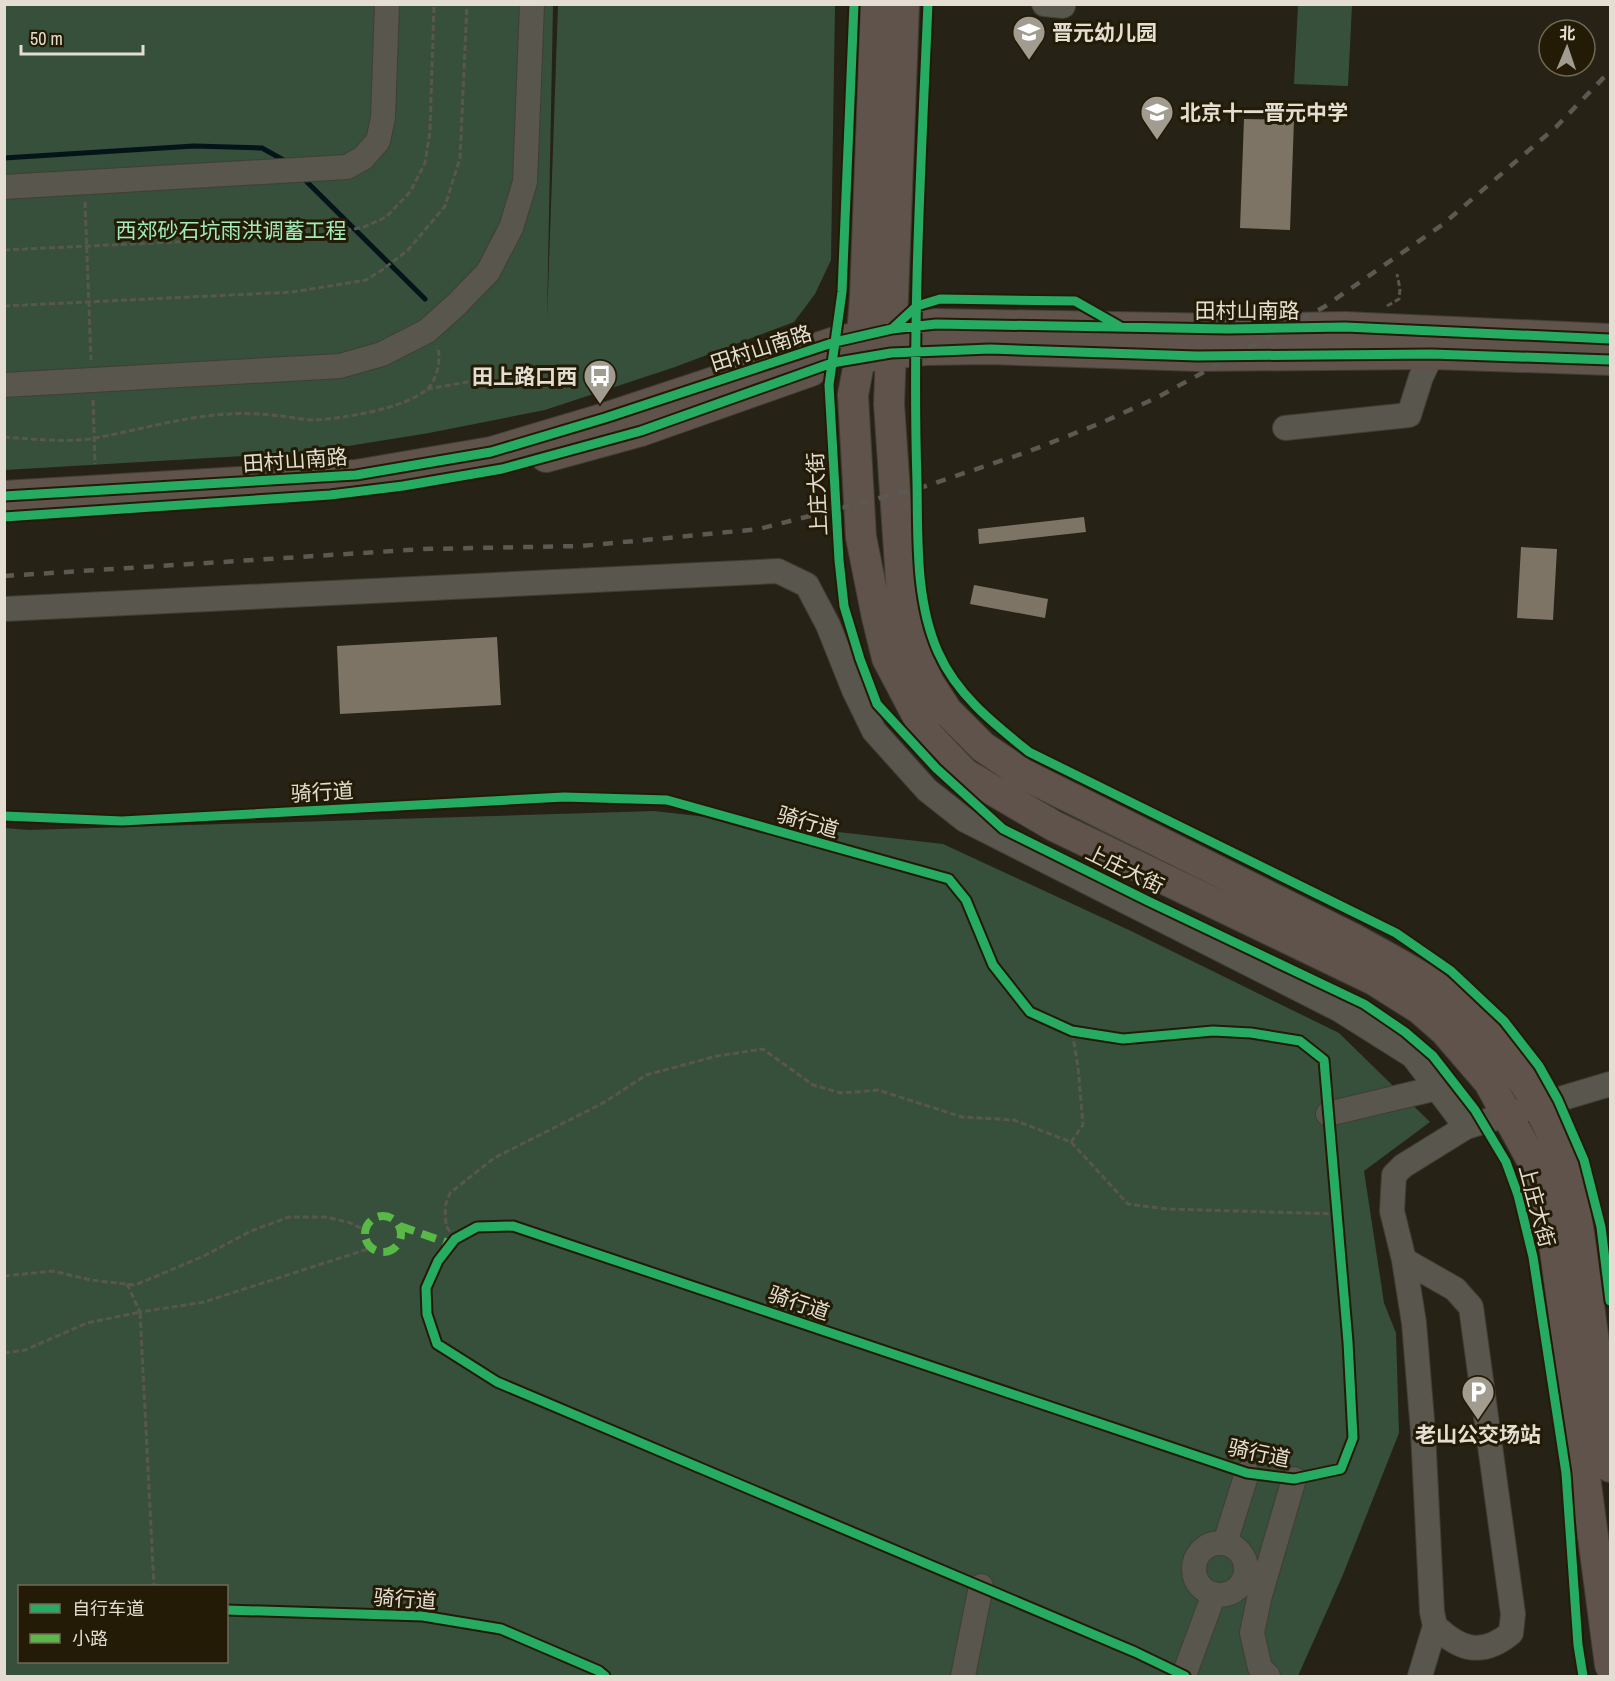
<svg xmlns="http://www.w3.org/2000/svg" width="1615" height="1681" font-family="'Archivo Narrow','Noto Sans SC',sans-serif">
  <style>
    .green { fill: #36503c; fill-rule: evenodd }
    .lines { fill: none; stroke-linecap: round; stroke-linejoin: round }
    .stream { stroke: #041419; stroke-width: 5 }
    .building { fill: #7d7466 }
    .minor-casing { stroke: #413e35; stroke-width: 26 }
    .major-casing { stroke: #413e35; stroke-width: 32 }
    .path { stroke: #59564d; stroke-width: 3; stroke-dasharray: 6 3; stroke-linecap: butt }
    .minor { stroke: #59564d; stroke-width: 24 }
    .major { stroke: #5f534c; stroke-width: 30 }
    .rail { stroke: #5c5952; stroke-width: 4.5; stroke-dasharray: 10 10; stroke-linecap: butt }
    .quiet { stroke: #58b947; stroke-width: 8; stroke-dasharray: 15 8; stroke-linecap: butt }
    .cycleway-casing { stroke: #231b06; stroke-width: 13 }
    .cycleway { stroke: #26ab63; stroke-width: 9 }
    .labels { text-anchor: middle; dominant-baseline: central; stroke-width: 6; stroke-linejoin: round; paint-order: stroke }
    .poi-label { font-size: 21px; font-weight: bold; fill: #e3ded1; stroke: #231b06; text-anchor: start }
    .park-label { font-size: 21px; fill: #a1ebb9; stroke: #231b06 }
    .street-label { font-size: 21px; fill: #e3ded1; stroke: #231b06 }
  </style>
  <rect width="100%" height="100%" fill="#262216"/>
  <!-- green -->
  <path class="green" d="M5 5H553L547 320 558 5H835L831 260 815 294 794 322 675 367 545 410 429 433 311 452 5 470Z
    M1298 5H1352L1348 86 1294 84Z
    M654 811 943 844 1131 931 1339 1033 1430 1122 1364 1171 1384 1303 1396 1333 1399 1433 1342 1577 1298 1676H5L4 828 29 830ZM20 1586H226V1662H20Z"/>
  <g class="lines">
    <!-- stream -->
    <path class="stream" d="M4 158 194 146 262 148 287 162
      M302 177 425 299"/>
  </g>
  <!-- building -->
  <path class="building" d="M1244 119 1294 120 1290 230 1240 228Z
    M1084 517 1086 532 979 544 978 529Z
    M1521 547 1557 549 1553 620 1517 618Z
    M974 585 1048 599 1045 618 970 604Z
    M497 637 501 705 340 714 337 646Z"/>
  <g class="lines">
    <!-- minor casing -->
    <g class="minor-casing">
      <path id="minor" d="M1044 4 1063 6
        M4 187 347 167 363 158 378 141 383 118 387 4
        M4 385 340 366 382 354 427 331 457 304 488 272 511 228 525 182 532 4
        M1285 428 1409 415 1421 377 1432 354
        M4 609 778 571 807 585 828 625 854 690 874 731 927 790 965 820 1340 1010 1413 1056 1466 1127
        M1328 1114 1437 1088
        M1404 1260 1455 1289 1471 1307 1513 1614 1511 1633C1482 1657 1460 1650 1435 1626
        M1225 1543 1247 1473
        M1194 1569a26 26 0 1 1 52 0a26 26 0 1 1-52 0Z
        M1184 1675 1214 1594
        M963 1676 981 1586
        M1268 1676 1260 1668 1252 1633 1259 1599 1294 1479
        M1420 1676 1435 1626 1432 1612 1423 1432 1414 1323 1404 1260 1392 1211 1394 1175 1403 1166 1466 1127 1610 1084"/>
    </g>
    <!-- major casing -->
    <g class="major-casing">
      <path id="major" d="M876 4 865 298 860 358 853 395 861 537 877 617 887 658 927 734 965 774 1054 826 1374 980 1420 1009 1445 1031 1489 1082 1539 1173 1552 1227 1610 1665
        M904 4 889 404 902 595 917 656 929 683 947 711 983 747 1023 774 1354 939C1391 960 1433 980 1464 1010 1509 1053 1545 1107 1564 1166 1577 1206 1581 1249 1587 1291 1595 1350 1603 1408 1610 1467
        M872 356 925 350 990 349 1197 356 1432 354 1610 360
        M546 457 641 431 811 371
        M4 496 356 475 491 452 605 418 835 342 892 329 936 324 1228 329 1345 327 1610 339"/>
    </g>
    <!-- path -->
    <path class="path" d="M85 202 91 360
      M4 250 323 235 364 227 386 217 410 192 425 163 430 131 434 4
      M4 306 293 292 366 280 382 270 408 250 445 206 460 158 467 4
      M1387 306 1399 299 1400 289 1397 274
      M427 389 531 371
      M93 400 95 464
      M4 437C34 439 66 443 95 438 140 430 184 416 230 414 246 413 264 414 280 416 291 417 304 420 316 420 345 418 401 409 425 391 437 382 442 359 437 346
      M1071 1142 1083 1125 1078 1067 1072 1031
      M455 1239 446 1226 445 1206 450 1193 494 1158 605 1102 646 1075 717 1056 763 1049 813 1085 841 1093 878 1090 962 1117 1014 1120 1071 1142 1128 1204 1167 1209 1337 1214
      M4 1276 53 1271 91 1280 135 1285 204 1256 251 1231 289 1217H325L348 1222 365 1230
      M127 1284 140 1312 204 1302 371 1248
      M4 1353 25 1350 87 1323 140 1312 154 1586"/>
    <!-- minor -->
    <use href="#minor" class="minor"/>
    <!-- major -->
    <use href="#major" class="major"/>
    <!-- rail -->
    <path class="rail" d="M4 576 424 549 581 546 678 537 759 529 926 486 1027 452 1101 423 1156 398 1324 307 1442 225 1556 127 1610 71"/>
    <!-- quiet -->
    <path class="quiet" d="M365 1234a18 18 0 1 1 36 0a18 18 0 1 1-36 0Z
      M400 1226 451 1244"/>
    <!-- cycleway casing -->
    <g class="cycleway-casing">
      <path id="cycleway" d="M854 4 842 292 829 385 839 560 844 606 860 659 877 704 936 768 1003 829 1148 901 1364 1004 1405 1032 1433 1056 1475 1110 1506 1162 1518 1195 1533 1257 1566 1473 1578 1645 1583 1676
        M928 4C921 163 912 323 917 482 918 537 915 600 938 652 957 695 993 723 1029 752L1396 933 1451 971 1504 1021 1539 1066 1558 1100 1584 1160 1601 1227 1610 1301
        M892 329 917 306 940 299 1075 301 1119 326
        M4 496 356 475 491 452 605 418 835 342 892 329 936 324 1228 329 1345 327 1610 339
        M4 517 330 495 403 486 502 469 641 431 832 363 891 353 990 349 1197 356 1432 354 1610 360
        M4 816 122 821 564 797 667 800 949 879 966 900 993 965 1030 1012 1072 1031 1123 1039 1213 1031 1251 1033 1300 1041 1324 1060 1348 1342 1353 1438 1341 1469 1294 1479 1247 1473 513 1226 477 1227 455 1239 438 1261 426 1288 427 1314 437 1344 497 1382 1135 1652 1185 1676
        M226 1610 423 1616 501 1629 599 1671 605 1676"/>
    </g>
    <!-- cycleway -->
    <use href="#cycleway" class="cycleway"/>
  </g>
  <!-- icons -->
  <defs>
    <g id="school-pin" transform="scale(1.725)"><path d="M0 17L-7.5 6A9.5 9.5 0 1 1 7.5 6Z" fill="#a19c90" stroke="#231b06"/><path d="M0-5L7-2L0 1L-7-2ZM-4 1L0 2.5L4 1V4Q0 6-4 4Z" fill="#fff"/></g>
    <g id="bus-pin" transform="scale(1.725)"><path d="M0 17L-7.5 6A9.5 9.5 0 1 1 7.5 6Z" fill="#a19c90" stroke="#231b06"/><path d="M-5-6H5V4H4V6H2V4H-2V6H-4V4H-5ZM-3.5-4V0h7V-4ZM-3.5 1.2v1.5H-2V1.2ZM2 1.2v1.5H3.5V1.2Z" fill="#fff"/></g>
    <g id="parking-pin" transform="scale(1.725)"><path d="M0 17L-7.5 6A9.5 9.5 0 1 1 7.5 6Z" fill="#a19c90" stroke="#231b06"/><path d="M-3.5-5.5H1a3.5 3.5 0 0 1 0 7H-1V5.5H-3.5ZM-1-3.4V-.6H.8a1.4 1.4 0 0 0 0-2.8Z" fill="#fff"/></g>
  </defs>
  <g fill-rule="evenodd">
    <use href="#school-pin" x="1029" y="32"/>
    <use href="#school-pin" x="1157" y="112"/>
    <use href="#bus-pin" x="600" y="376"/>
    <use href="#parking-pin" x="1478" y="1392"/>
  </g>
  <g class="labels">
    <!-- poi labels -->
    <g class="poi-label">
      <text x="1052" y="32">晋元幼儿园</text>
      <text x="1180" y="112">北京十一晋元中学</text>
      <text x="577" y="376" text-anchor="end">田上路口西</text>
      <text x="1478" y="1434" text-anchor="middle">老山公交场站</text>
    </g>
    <!-- park labels -->
    <g class="park-label">
      <text x="231" y="230">西郊砂石坑雨洪调蓄工程</text>
    </g>
    <!-- street labels -->
    <g class="street-label">
      <text x="1247" y="310">田村山南路</text>
      <text transform="translate(761 348) rotate(-18)">田村山南路</text>
      <text transform="translate(295 460) rotate(-4)">田村山南路</text>
      <text transform="translate(817 494) rotate(-93)">上庄大街</text>
      <text transform="translate(322 792) rotate(-3)">骑行道</text>
      <text transform="translate(808 822) rotate(16)">骑行道</text>
      <text transform="translate(1125 869) rotate(26)">上庄大街</text>
      <text transform="translate(1537 1206) rotate(75)">上庄大街</text>
      <text transform="translate(799 1303) rotate(19)">骑行道</text>
      <text transform="translate(1259 1453) rotate(12)">骑行道</text>
      <text transform="translate(405 1599) rotate(4)">骑行道</text>
    </g>
  </g>
  <!-- border -->
  <rect width="1615" height="1681" fill="none" stroke="#e3ded1" stroke-width="12"/>
  <!-- legend -->
  <rect x="18" y="1585" width="210" height="78" fill="#231b06" stroke="#706957" stroke-width="1.5"/>
  <rect x="30" y="1604" width="30" height="9" fill="#26ab63" stroke="#706957" stroke-width="1.5"/>
  <text x="72" y="1615" font-size="18" fill="#e3ded1">自行车道</text>
  <rect x="30" y="1634" width="30" height="9" fill="#58b947" stroke="#706957" stroke-width="1.5"/>
  <text x="72" y="1645" font-size="18" fill="#e3ded1">小路</text>
  <!-- north arrow -->
  <g transform="translate(1567 48) rotate(2)"><circle r="28" fill="#231b06" stroke="#706957" stroke-width="1.5"/>
  <path d="M0-4.5L10 22L0 15L-10 22Z" fill="#a19c90"/>
  <text y="-9" font-size="16" font-weight="bold" text-anchor="middle" fill="#e3ded1">北</text>
  </g>
  <!-- scale -->
  <path d="M21 45v9h122v-9" fill="none" stroke="#e3ded1" stroke-width="3"/>
  <text x="30" y="45" font-size="18" fill="#e3ded1" stroke="#231b06" stroke-width="4.5" paint-order="stroke">50 m</text>
</svg>
